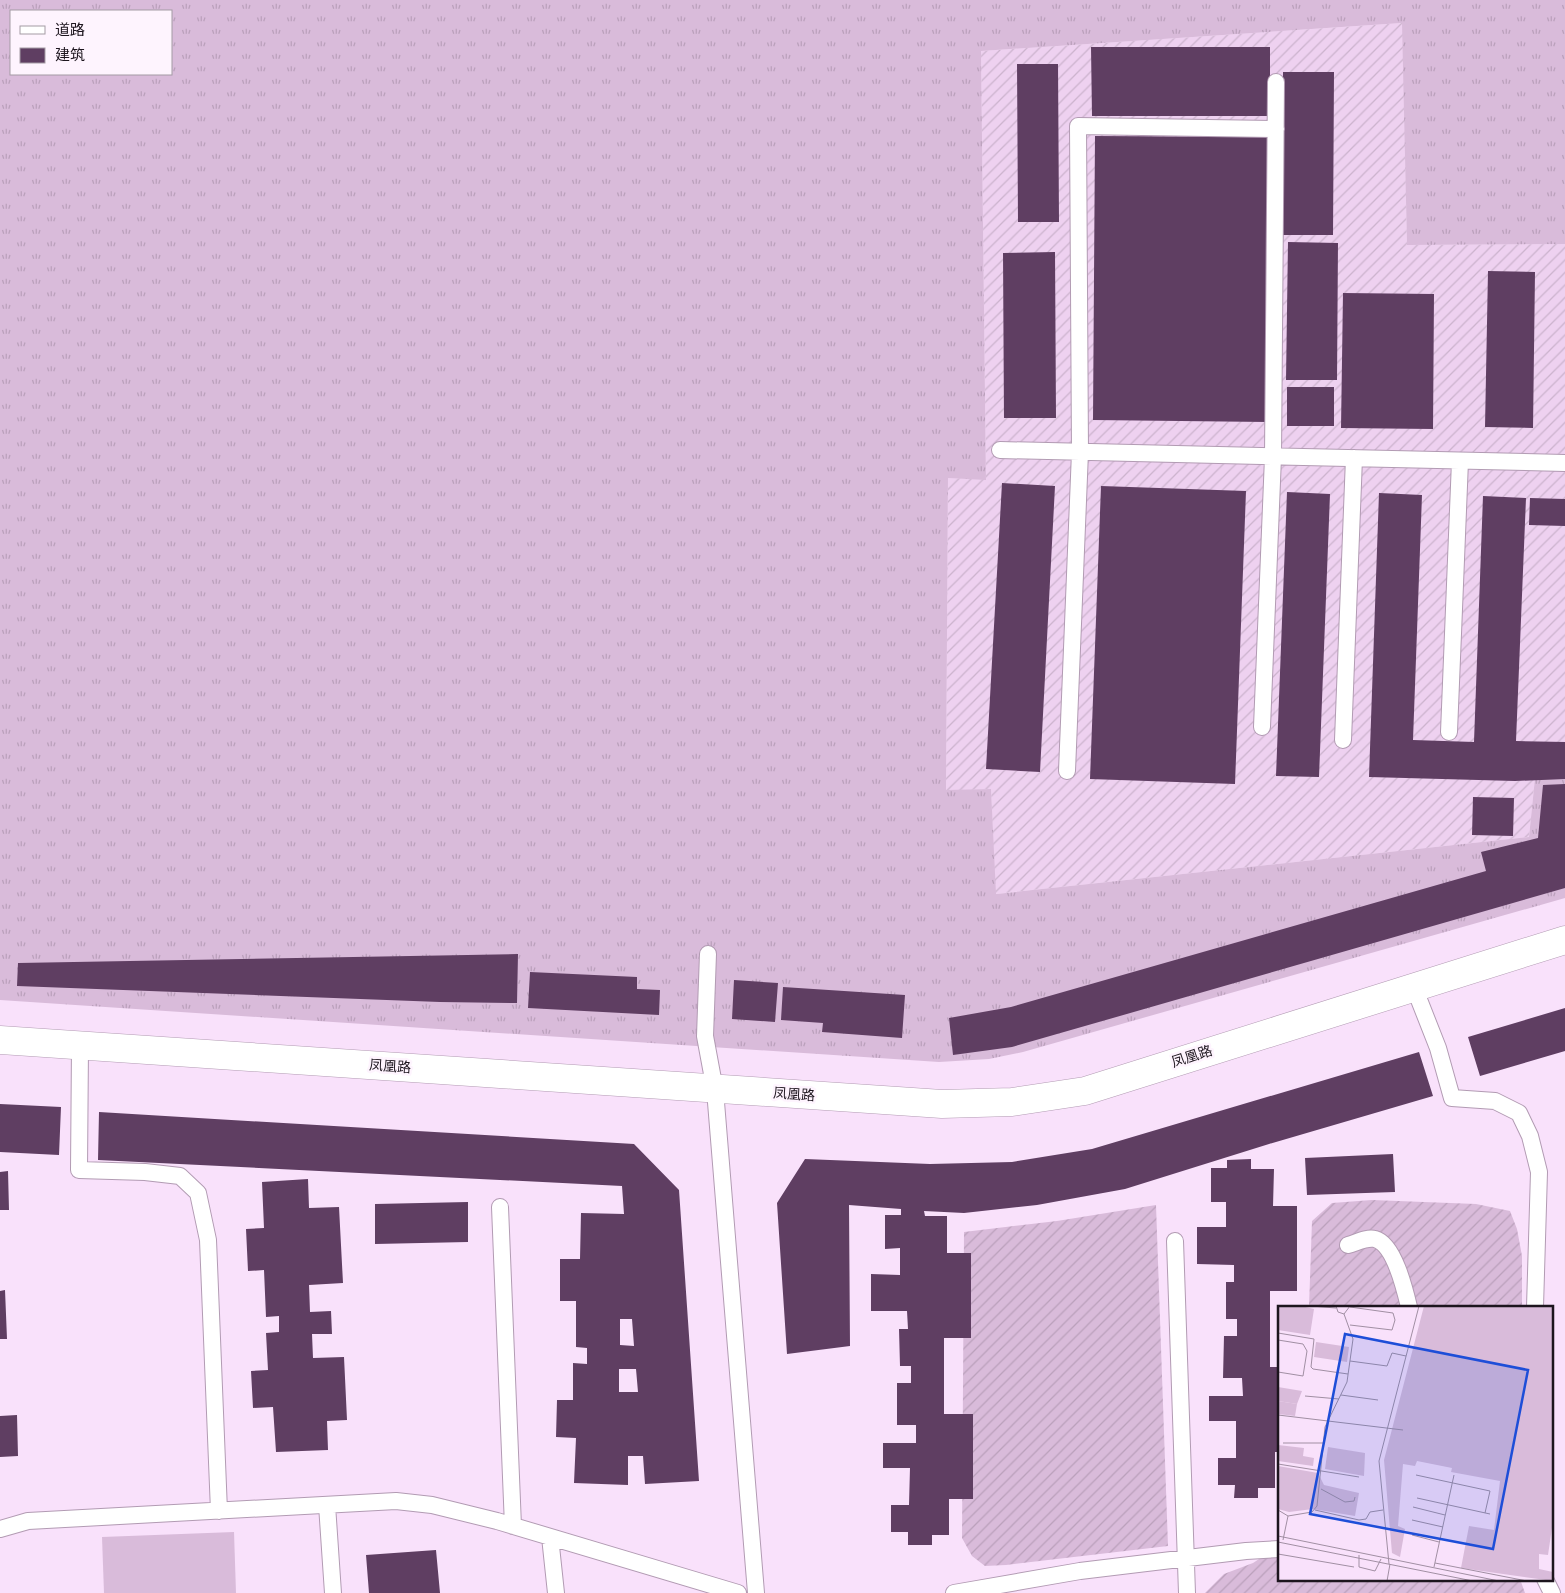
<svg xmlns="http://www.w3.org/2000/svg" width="1565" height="1593" font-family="'Alegreya Sans','Noto Sans SC',sans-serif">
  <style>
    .industrial { fill: url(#industrial-furrows) }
    .grass { fill: url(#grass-tufts); fill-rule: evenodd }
    .garden { fill: url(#garden-furrows) }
    .pitch { fill: #d9bbda }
    .building { fill: #5f3e62; fill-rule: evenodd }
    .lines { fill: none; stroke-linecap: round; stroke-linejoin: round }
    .service-casing { stroke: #b29bb3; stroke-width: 18 }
    .tertiary-casing { stroke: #b29bb3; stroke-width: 29 }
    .service { stroke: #fff; stroke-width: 16 }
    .tertiary { stroke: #fff; stroke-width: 28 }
    .labels { text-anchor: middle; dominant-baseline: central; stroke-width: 5; stroke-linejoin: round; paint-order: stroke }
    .street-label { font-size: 14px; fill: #1d151e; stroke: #fef4fe }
    .inset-road { fill: none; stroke: #a18fa3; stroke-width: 1 }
    .view { fill: #1d4ed8; fill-opacity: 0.15; stroke: #1d4ed8; stroke-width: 2.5 }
    .inset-edge { fill: none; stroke: #1d151e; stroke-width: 2.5 }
  </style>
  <defs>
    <pattern id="industrial-furrows" width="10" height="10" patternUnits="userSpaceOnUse" patternTransform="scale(1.25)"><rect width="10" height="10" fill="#eed1f0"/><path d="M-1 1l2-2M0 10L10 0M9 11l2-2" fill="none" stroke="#ccb3cd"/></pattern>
    <pattern id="grass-tufts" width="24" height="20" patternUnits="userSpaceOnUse" patternTransform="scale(1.25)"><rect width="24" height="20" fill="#d9bbda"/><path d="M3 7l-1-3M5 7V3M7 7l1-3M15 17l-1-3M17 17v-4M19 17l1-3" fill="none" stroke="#baa0bb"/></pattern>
    <pattern id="garden-furrows" width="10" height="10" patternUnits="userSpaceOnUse" patternTransform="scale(1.25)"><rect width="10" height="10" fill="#d9bbda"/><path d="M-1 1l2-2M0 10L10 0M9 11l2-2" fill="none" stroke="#baa0bb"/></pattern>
  </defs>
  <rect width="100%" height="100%" fill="#f9e1fb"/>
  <!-- industrial -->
  <path class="industrial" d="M1403 23 1407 245 1565 244V777L1535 778 1529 837 995 894 991 789 946 791 948 478 986 479 981 51Z"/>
  <!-- grass -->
  <path class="grass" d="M0 0H1565V244L1407 245 1402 23 981 51 986 480 948 478 946 790 991 789 996 894 1529 837 1535 778 1565 777V898L1023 1052 989 1059 939 1062 0 1000ZM11 11H171V74H11Z"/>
  <!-- garden -->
  <path class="garden" d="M1372 1200 1476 1204 1510 1211 1517 1229 1522 1256V1307H1309L1312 1221 1332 1203Z
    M1156 1205 1168 1546 1006 1565 985 1566 972 1556 962 1538 964 1232 1057 1221Z
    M1279 1546V1579H1520L1525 1593H1205L1224 1574 1253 1563Z"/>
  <!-- pitch -->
  <path class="pitch" d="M234 1532 236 1593H104L102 1537Z"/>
  <!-- building -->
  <path class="building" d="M1091 47H1270V116H1092Z
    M1017 64H1058L1059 222H1018Z
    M1283 72H1334L1333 235H1282Z
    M1095 136 1270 137 1268 422 1093 420Z
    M1288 242 1338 243 1337 380H1286Z
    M1055 252 1056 418H1004L1003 253Z
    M1488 271 1535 272 1533 428 1485 427Z
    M1343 293 1434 294 1433 429 1341 428Z
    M1287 387H1334V426H1287Z
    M1002 483 1055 486 1040 772 986 769Z
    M1101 486 1246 491 1235 784 1090 779Z
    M1287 492 1330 494 1319 777 1276 776Z
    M1379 493 1422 495 1413 740 1474 742 1483 496 1526 498 1516 741 1565 742V779L1515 781 1369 777Z
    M1530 498 1565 499V526L1529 525Z
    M1565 784V888L1012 1047 953 1055 949 1018 1011 1007 1486 871 1481 852 1538 838 1543 785Z
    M1473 797 1514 798 1513 836 1472 835Z
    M518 954 517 1003 440 1002 17 986 18 963Z
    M530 972 637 977V989L660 990 659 1015 528 1008Z
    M734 980 778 983 775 1022 732 1019Z
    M783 987 905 995 902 1038 822 1032 823 1023 781 1020Z
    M1565 1008V1051L1480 1076 1468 1037Z
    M1419 1052 1433 1096 1269 1144 1125 1189 1037 1205 964 1213 924 1211 925 1216H947V1253H971V1338H944V1414H973V1499H949V1535H932V1545H908V1532H891V1505H909L910 1468H883V1443H916V1425H897V1383H911V1366H900L899 1329H908L907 1311H871V1274L900 1275V1248L885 1249V1215H901V1209L849 1205 850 1346 787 1354 777 1203 805 1159 930 1164 1012 1162 1092 1149Z
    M0 1104 61 1107 59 1155 0 1152Z
    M99 1112 634 1144 679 1190 699 1481 645 1484 643 1456H628V1485L574 1483 576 1438 556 1437 557 1400H573V1363L587 1364V1348L576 1347V1301H560V1259H580L581 1213 624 1214 622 1186 98 1160ZM620 1319H632L634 1346 620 1345ZM619 1369H636L638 1392H619Z
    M1393 1154 1395 1192 1307 1195 1305 1158Z
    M1251 1159V1169H1274L1273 1206H1297V1291H1270V1367H1279V1452H1275V1488H1258V1498H1234L1235 1485H1218V1458H1236V1421H1209V1396H1243L1242 1378H1223L1224 1336H1237V1319H1226V1282H1234V1265L1197 1264V1227H1226V1202H1211V1168H1227V1160Z
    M8 1171 9 1210H0V1172Z
    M308 1179 309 1208 339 1207 343 1283 309 1285 310 1312 331 1311 332 1334H312L313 1358 344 1357 347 1420 327 1421 328 1450 276 1452 273 1407 253 1408 251 1371 268 1370 266 1333 279 1332V1316L266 1317 264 1270 248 1271 246 1229 264 1228 262 1182Z
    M468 1202V1242L375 1244V1204Z
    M5 1290 7 1339H0V1291Z
    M17 1415 18 1456 0 1457V1416Z
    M436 1550 440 1593H369L366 1555Z"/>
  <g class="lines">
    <!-- service casing -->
    <g class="service-casing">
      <path id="service" d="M1000 450 1565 463
        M1262 727 1273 457 1276 82
        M1449 732 1460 461
        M1343 740 1354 458
        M1067 771 1080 452 1078 126 1276 129
        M708 954 705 1036 715 1090 756 1593
        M1414 987 1438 1048 1452 1098 1495 1101 1519 1113 1530 1136 1539 1172 1535 1307
        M80 1046 79 1170 145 1172 180 1176 198 1193 208 1240 219 1511
        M500 1207 513 1526
        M1175 1241 1187 1593
        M1348 1245C1356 1243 1366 1237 1375 1239 1394 1244 1405 1290 1409 1307
        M327 1505 333 1593
        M0 1529 28 1521 396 1501 432 1505 497 1521 738 1593
        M550 1537 556 1593
        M1545 1579 1552 1593
        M954 1593 1080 1571 1246 1551 1279 1549"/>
    </g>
    <!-- tertiary casing -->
    <g class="tertiary-casing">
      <path id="tertiary" d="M0 1040 942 1104 1012 1102 1085 1091 1565 940"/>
    </g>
    <!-- service -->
    <use href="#service" class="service"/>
    <!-- tertiary -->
    <use href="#tertiary" class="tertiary"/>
  </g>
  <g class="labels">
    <!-- street labels -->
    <g class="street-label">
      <text transform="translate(1192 1057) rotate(-18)">凤凰路</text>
      <text transform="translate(390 1067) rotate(4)">凤凰路</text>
      <text transform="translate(794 1095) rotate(4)">凤凰路</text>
    </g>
  </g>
  <!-- overview -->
  <g transform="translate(1278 1306)">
    <rect width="275" height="275" fill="#f9e1fb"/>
    <path d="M146 0H275V215L270 249 261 248V263L275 266V275L183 262 191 220 216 224 222 175 173 166 174 162 139 155 137 160 125 158 120 220 127 223 122 251 114 247 106 154Z" fill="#d9bbda"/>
    <path d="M0 95 19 98 17 110 0 108Z" fill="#d9bbda"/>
    <path d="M23 0 36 3 32 29 0 24V1ZM0 81 24 85 19 98 0 95ZM50 141 87 147 86 170 47 163ZM0 160 40 167 46 179 81 187 77 210 35 203 11 206 0 203Z" fill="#d9bbda"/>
    <path d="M38 36 71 41 69 56 36 51ZM0 139 26 142 25 150 36 152 35 160 0 155Z" fill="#d9bbda"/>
    <path class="inset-road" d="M33 0 58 2M58 0 60 6 66 8 72 0M72 19 114 24 117 14 115 7 72 1M0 27 36 33 33 61 35 63 70 68M0 34 25 38 29 45 25 70 0 66M72 55 109 60 114 47 128 50M63 89 100 94M27 90 61 93M0 109 125 124M5 137H46M0 158 81 171M138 169 212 185 207 207M43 183 67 196 76 195 77 191M139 192 212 208M135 201 167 209M0 204 10 210 5 234M37 204 81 214 88 213 92 206 105 204M10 210 34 206 39 200 47 121 69 76 75 33 66 8M134 214 165 221M134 229 161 236M0 230 221 275M0 236 195 275M0 248 76 261M81 249V261L97 265 103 253M157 257 249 275M111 258 101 155 141 0M156 261 176 169M109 275 112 258"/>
    <path class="view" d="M67 28 250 64 215 243 32 208Z"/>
    <rect width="275" height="275" class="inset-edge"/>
  </g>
  <!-- legend -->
  <rect x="10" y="10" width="162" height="65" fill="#fef4fe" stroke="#a49ba4"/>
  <rect x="20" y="26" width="25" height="8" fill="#ffffff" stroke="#a49ba4"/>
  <text x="55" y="35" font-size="15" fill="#1d151e">道路</text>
  <rect x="20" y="48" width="25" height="15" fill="#5f3e62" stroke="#a49ba4"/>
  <text x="55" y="60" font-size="15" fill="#1d151e">建筑</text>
</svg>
